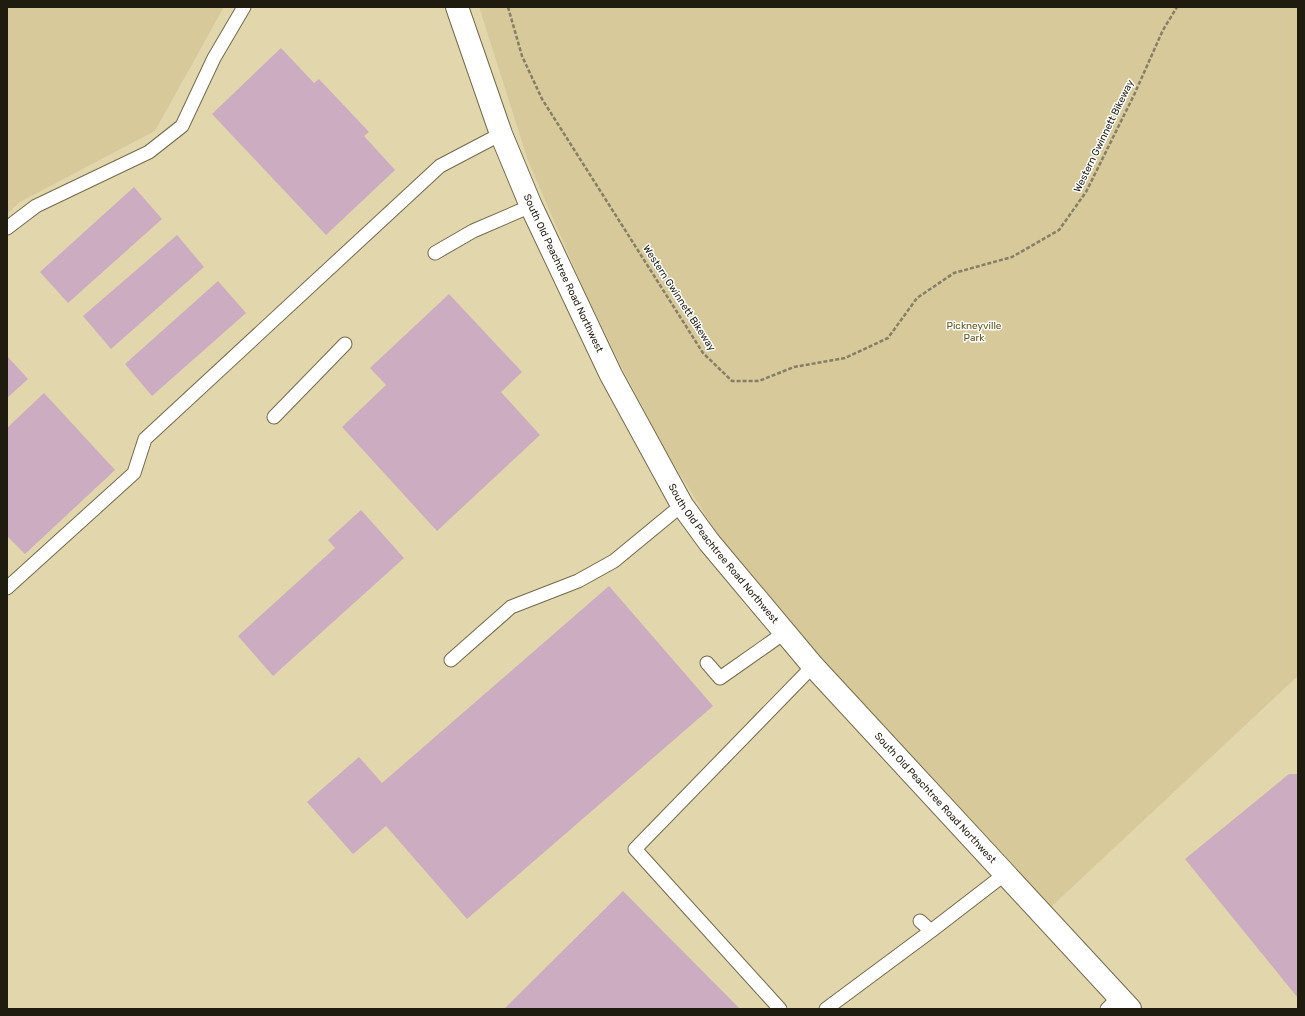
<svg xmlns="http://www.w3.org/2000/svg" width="1305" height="1016" font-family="Rubik,sans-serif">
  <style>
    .built { fill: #e1d6ac }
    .green { fill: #d7c999 }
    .building { fill: #ccacc1 }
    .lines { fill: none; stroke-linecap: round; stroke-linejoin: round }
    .service-casing { stroke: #736b4c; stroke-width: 15 }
    .tertiary-casing { stroke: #736b4c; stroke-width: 24 }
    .path { stroke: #857f67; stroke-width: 2.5; stroke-dasharray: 4 2; stroke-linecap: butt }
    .service { stroke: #fff; stroke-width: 13 }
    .tertiary { stroke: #fff; stroke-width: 22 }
    .labels { text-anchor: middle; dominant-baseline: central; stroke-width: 3; stroke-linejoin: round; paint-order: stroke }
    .street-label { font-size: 10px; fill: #1f1c0f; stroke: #fff }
    .park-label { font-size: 10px; fill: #62541d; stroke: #fff }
  </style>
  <rect width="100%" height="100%" fill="#e9e0bd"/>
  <!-- built -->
  <path class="built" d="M224 7H479L528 161 584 290 622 368 668 455 716 532 766 598 1051 907 1298 676V1009H7V214L20 202 155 131Z"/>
  <!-- green -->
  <path class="green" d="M7 7H224L155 131 20 202 7 214Z
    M479 7H1298V676L1050 908 766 598 716 532 668 455 622 368 584 290 528 161Z"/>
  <!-- building -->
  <path class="building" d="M281 48 314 83 319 79 369 132 364 136 395 170 326 235 212 114Z
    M134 187 162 219 68 303 40 272Z
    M177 235 204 267 111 349 83 316Z
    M218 281 246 313 152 396 125 364Z
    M449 294 522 372 501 392 540 435 437 531 342 427 386 385 370 368Z
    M7 356 28 379 7 398Z
    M44 393 115 470 25 554 7 536V428Z
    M361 510 404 558 273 676 238 636 335 548 328 540Z
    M609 586 713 706 467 919 386 826 353 854 307 802 359 757 382 783Z
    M1289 774H1298V998L1185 859Z
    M623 891 740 1009H504Z"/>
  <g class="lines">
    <!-- service casing -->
    <g class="service-casing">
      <path id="service" d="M7 228 36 206 149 152 182 126 214 58 244 7
        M435 253 473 231 531 206
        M274 417 345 344
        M7 588 134 473 145 439 440 166 501 134
        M451 660 511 607 578 581 614 561 682 505
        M707 663 720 678 784 633
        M920 921 931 931 1005 874
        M780 1009 635 849 813 666
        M826 1009 931 931
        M1107 1009 1119 997"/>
    </g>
    <!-- tertiary casing -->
    <g class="tertiary-casing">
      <g id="tertiary">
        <path id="s1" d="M457 7 501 134 531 206 611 375 682 505 709 542 813 666 1130 1009"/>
      </g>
    </g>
    <!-- path -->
    <path class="path" d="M508 7 522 56 542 99 703 353 732 381H759L794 367 845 358 888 338 917 298 954 273 1012 257 1059 230 1086 192 1134 95 1163 30 1177 7"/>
    <!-- service -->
    <use href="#service" class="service"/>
    <!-- tertiary -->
    <use href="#tertiary" class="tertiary"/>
  </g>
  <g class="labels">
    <!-- street labels -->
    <g class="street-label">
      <text transform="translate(1104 136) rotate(-64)">Western Gwinnett Bikeway</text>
      <text stroke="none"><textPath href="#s1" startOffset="287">South Old Peachtree Road Northwest</textPath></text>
      <text transform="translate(679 298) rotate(57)">Western Gwinnett Bikeway</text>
      <text stroke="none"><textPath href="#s1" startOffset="611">South Old Peachtree Road Northwest</textPath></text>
      <text stroke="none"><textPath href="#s1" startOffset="935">South Old Peachtree Road Northwest</textPath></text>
    </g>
    <!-- park labels -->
    <g class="park-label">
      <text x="974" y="326">Pickneyville<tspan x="974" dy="12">Park</tspan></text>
    </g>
  </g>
  <!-- border -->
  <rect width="1305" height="1016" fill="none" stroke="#1f1c0f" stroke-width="16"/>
</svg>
